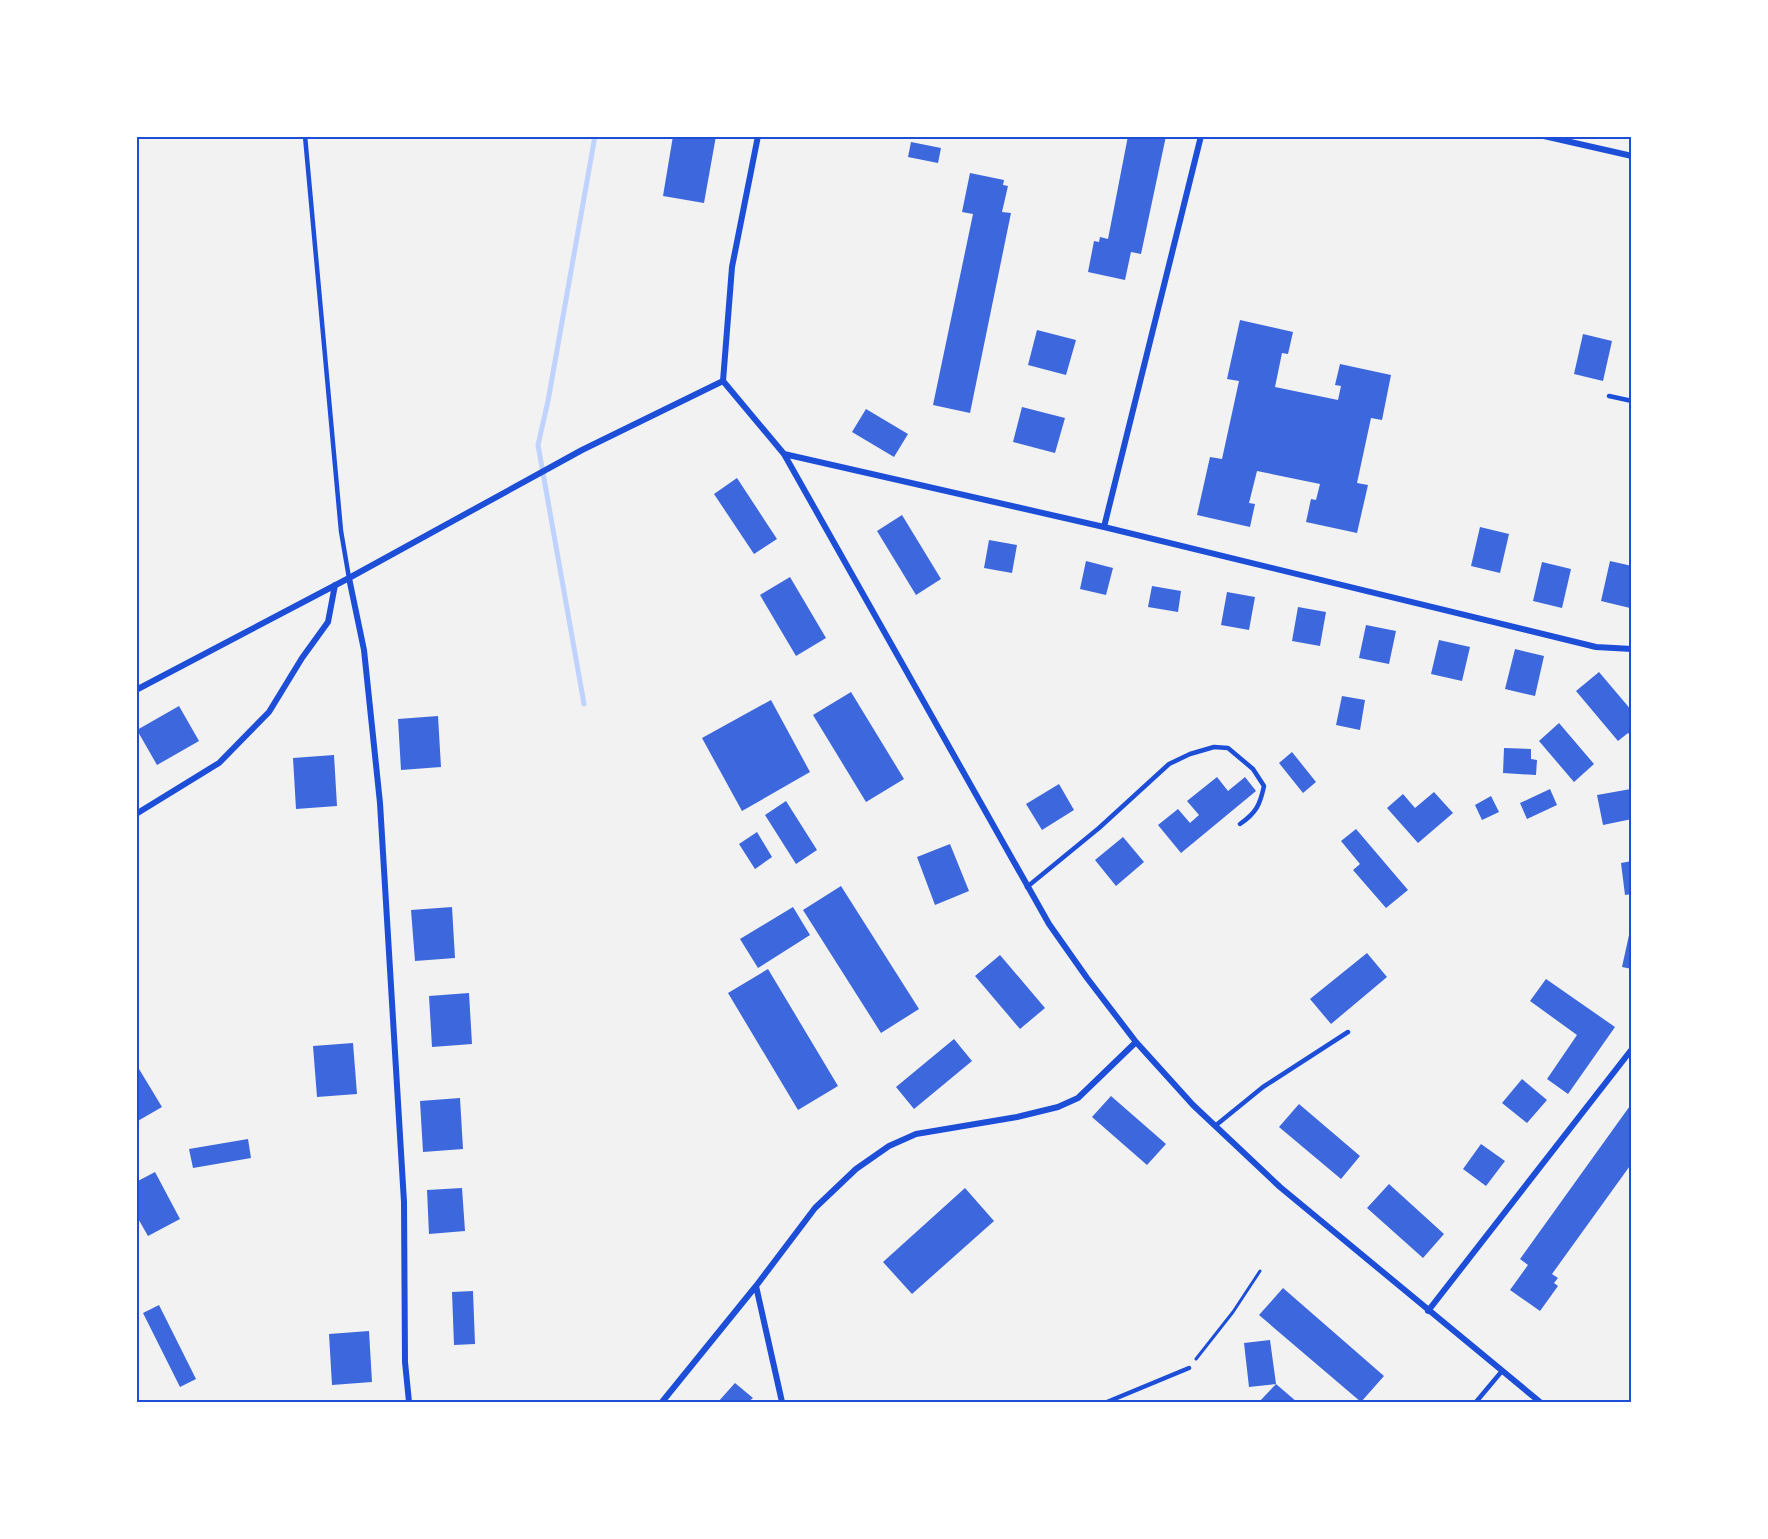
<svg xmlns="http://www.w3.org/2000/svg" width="1768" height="1539" font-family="'Fira Sans',sans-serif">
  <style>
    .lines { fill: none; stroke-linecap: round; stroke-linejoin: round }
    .stream { stroke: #bfd3fe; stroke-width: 5 }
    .building { fill: #3d67dc }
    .path { stroke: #1d4ed8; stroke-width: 3 }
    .service { stroke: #1d4ed8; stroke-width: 4.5 }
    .minor { stroke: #1d4ed8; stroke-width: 6 }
    .neatline { fill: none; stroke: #1d4ed8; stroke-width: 2 }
  </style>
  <rect width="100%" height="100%" fill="#f2f2f2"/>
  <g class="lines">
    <!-- stream -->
    <path class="stream" d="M584 704 538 445 548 401 595 136"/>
  </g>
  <!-- building -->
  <path class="building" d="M673 136H716L704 203 663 196Z
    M1128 136H1166L1141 254 1131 252 1125 280 1088 272 1094 241 1099 242 1100 237 1108 239Z
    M911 142 941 148 938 163 908 157Z
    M970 173 1004 180 1003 185 1008 186 1002 212 1011 213 970 413 933 405 973 214 962 212Z
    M1240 320 1293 332 1288 354 1282 353 1275 387 1338 400 1341 386 1335 385 1340 364 1391 375 1382 420 1371 418 1357 483 1368 485 1357 533 1306 522 1311 499 1316 500 1320 484 1257 471 1249 503 1255 504 1250 527 1197 515 1210 457 1222 459 1239 381 1227 379Z
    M1037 330 1076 340 1066 375 1028 365Z
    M1583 334 1612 341 1603 381 1574 374Z
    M1022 407 1065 418 1055 453 1013 442Z
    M866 409 908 434 894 457 852 432Z
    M737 478 777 539 754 554 714 494Z
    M902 515 941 579 916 595 877 531Z
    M1480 527 1509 534 1500 573 1471 566Z
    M989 540 1017 545 1012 573 984 568Z
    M1086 561 1113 568 1106 595 1080 589Z
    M1610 561 1632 566 1630 608 1601 601Z
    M1542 562 1571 569 1562 608 1533 601Z
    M790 577 826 638 796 656 760 595Z
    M1152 586 1181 591 1178 612 1148 607Z
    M1227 592 1255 597 1249 630 1221 625Z
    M1298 607 1326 612 1320 646 1292 641Z
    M1366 625 1396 631 1389 664 1359 658Z
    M1439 640 1470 647 1462 681 1431 674Z
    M1515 649 1544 656 1535 696 1505 689Z
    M1599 672 1632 711V737L1628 733 1618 741 1576 691Z
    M851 692 904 779 866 802 813 715Z
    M1342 696 1365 700 1360 730 1336 725Z
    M771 700 810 772 742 811 702 738Z
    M179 706 199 741 157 765 137 730Z
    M438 716 441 767 401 770 398 719Z
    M1559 723 1594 764 1574 782 1539 741Z
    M1504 748 1531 749V759L1537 760 1536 775 1503 773Z
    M1292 752 1316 782 1303 793 1279 763Z
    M334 755 337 806 296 809 293 758Z
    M1217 777 1228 791 1245 777 1256 791 1181 853 1158 825 1178 809 1190 823 1199 815 1187 801Z
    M1059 784 1074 810 1042 830 1026 804Z
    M1550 789 1557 805 1527 819 1520 803Z
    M1631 789 1632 819 1603 825 1597 795Z
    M1434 792 1453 813 1418 843 1387 808 1403 794 1415 808Z
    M1491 796 1499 812 1482 820 1475 805Z
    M786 801 817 850 796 864 765 815Z
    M1356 829 1408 890 1386 908 1353 870 1360 864 1341 841Z
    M757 832 772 857 755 869 739 844Z
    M1123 837 1144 862 1116 886 1095 860Z
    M950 844 969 891 935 905 917 857Z
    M1632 861V894L1625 895 1621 863Z
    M841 886 919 1009 881 1033 803 910Z
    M452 907 455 958 415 961 411 910Z
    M793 907 810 935 758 968 740 939Z
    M1629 935H1632V969L1622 967Z
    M1367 953 1387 977 1331 1024 1310 999Z
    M1000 955 1045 1008 1020 1029 975 976Z
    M768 969 838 1086 798 1110 728 993Z
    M1546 979 1615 1027 1568 1094 1547 1079 1577 1035 1530 1001Z
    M469 993 472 1044 432 1047 429 996Z
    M954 1039 972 1061 914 1109 896 1087Z
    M353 1043 357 1094 317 1097 313 1046Z
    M136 1064 162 1107 136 1122Z
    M1522 1079 1547 1100 1527 1123 1502 1103Z
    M1111 1096 1166 1144 1147 1165 1092 1117Z
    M460 1098 463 1149 423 1152 420 1101Z
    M1632 1103V1163L1552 1274 1558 1278 1554 1283 1558 1286 1540 1311 1510 1290 1528 1265 1520 1259Z
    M1299 1104 1360 1156 1341 1179 1279 1127Z
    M248 1139 251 1158 193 1168 189 1149Z
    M1481 1144 1505 1161 1486 1186 1463 1169Z
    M155 1172 180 1219 148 1236 136 1215V1182Z
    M1389 1184 1444 1234 1423 1258 1367 1208Z
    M462 1188 465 1231 429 1234 427 1190Z
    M965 1188 994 1221 912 1294 883 1262Z
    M1283 1288 1384 1376 1361 1402 1259 1315Z
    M473 1291 475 1344 454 1345 452 1292Z
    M159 1305 196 1379 180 1387 143 1313Z
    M369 1331 372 1382 332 1385 329 1334Z
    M1270 1340 1276 1384 1249 1387 1244 1343Z
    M735 1383 753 1398 748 1402H718Z
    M1276 1384 1297 1402H1259Z"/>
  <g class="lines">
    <!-- path -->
    <path class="path" d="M1196 1359 1233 1312 1260 1271"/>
    <!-- service -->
    <path class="service" d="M305 136 341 531 349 578
      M1609 396 1632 401
      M1027 887 1099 828 1169 764 1190 754 1214 747 1228 748 1253 769 1264 786C1260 805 1256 813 1240 824
      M1215 1126 1263 1087 1348 1032
      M1107 1402 1189 1368
      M1476 1402 1502 1371"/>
    <!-- minor -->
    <path class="minor" d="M758 136 732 267 723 381 784 454 1049 924 1087 978 1136 1042 1193 1105 1280 1187 1540 1402
      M1544 136 1632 156
      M784 454 1104 527 1596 647 1632 649
      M1104 527 1201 136
      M349 578 364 650 380 803 404 1202 405 1362 409 1402
      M136 690 349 578 582 450 723 381
      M136 814 219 763 269 712 302 658 328 622 335 585
      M756 1286 782 1402
      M1428 1311 1632 1049
      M662 1402 756 1286 815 1208 856 1169 889 1146 916 1134 1017 1117 1058 1107 1078 1098 1136 1042"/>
  </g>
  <!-- border -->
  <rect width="1768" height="1539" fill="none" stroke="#ffffff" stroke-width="276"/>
  <rect x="138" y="138" width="1492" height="1263" class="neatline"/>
</svg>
